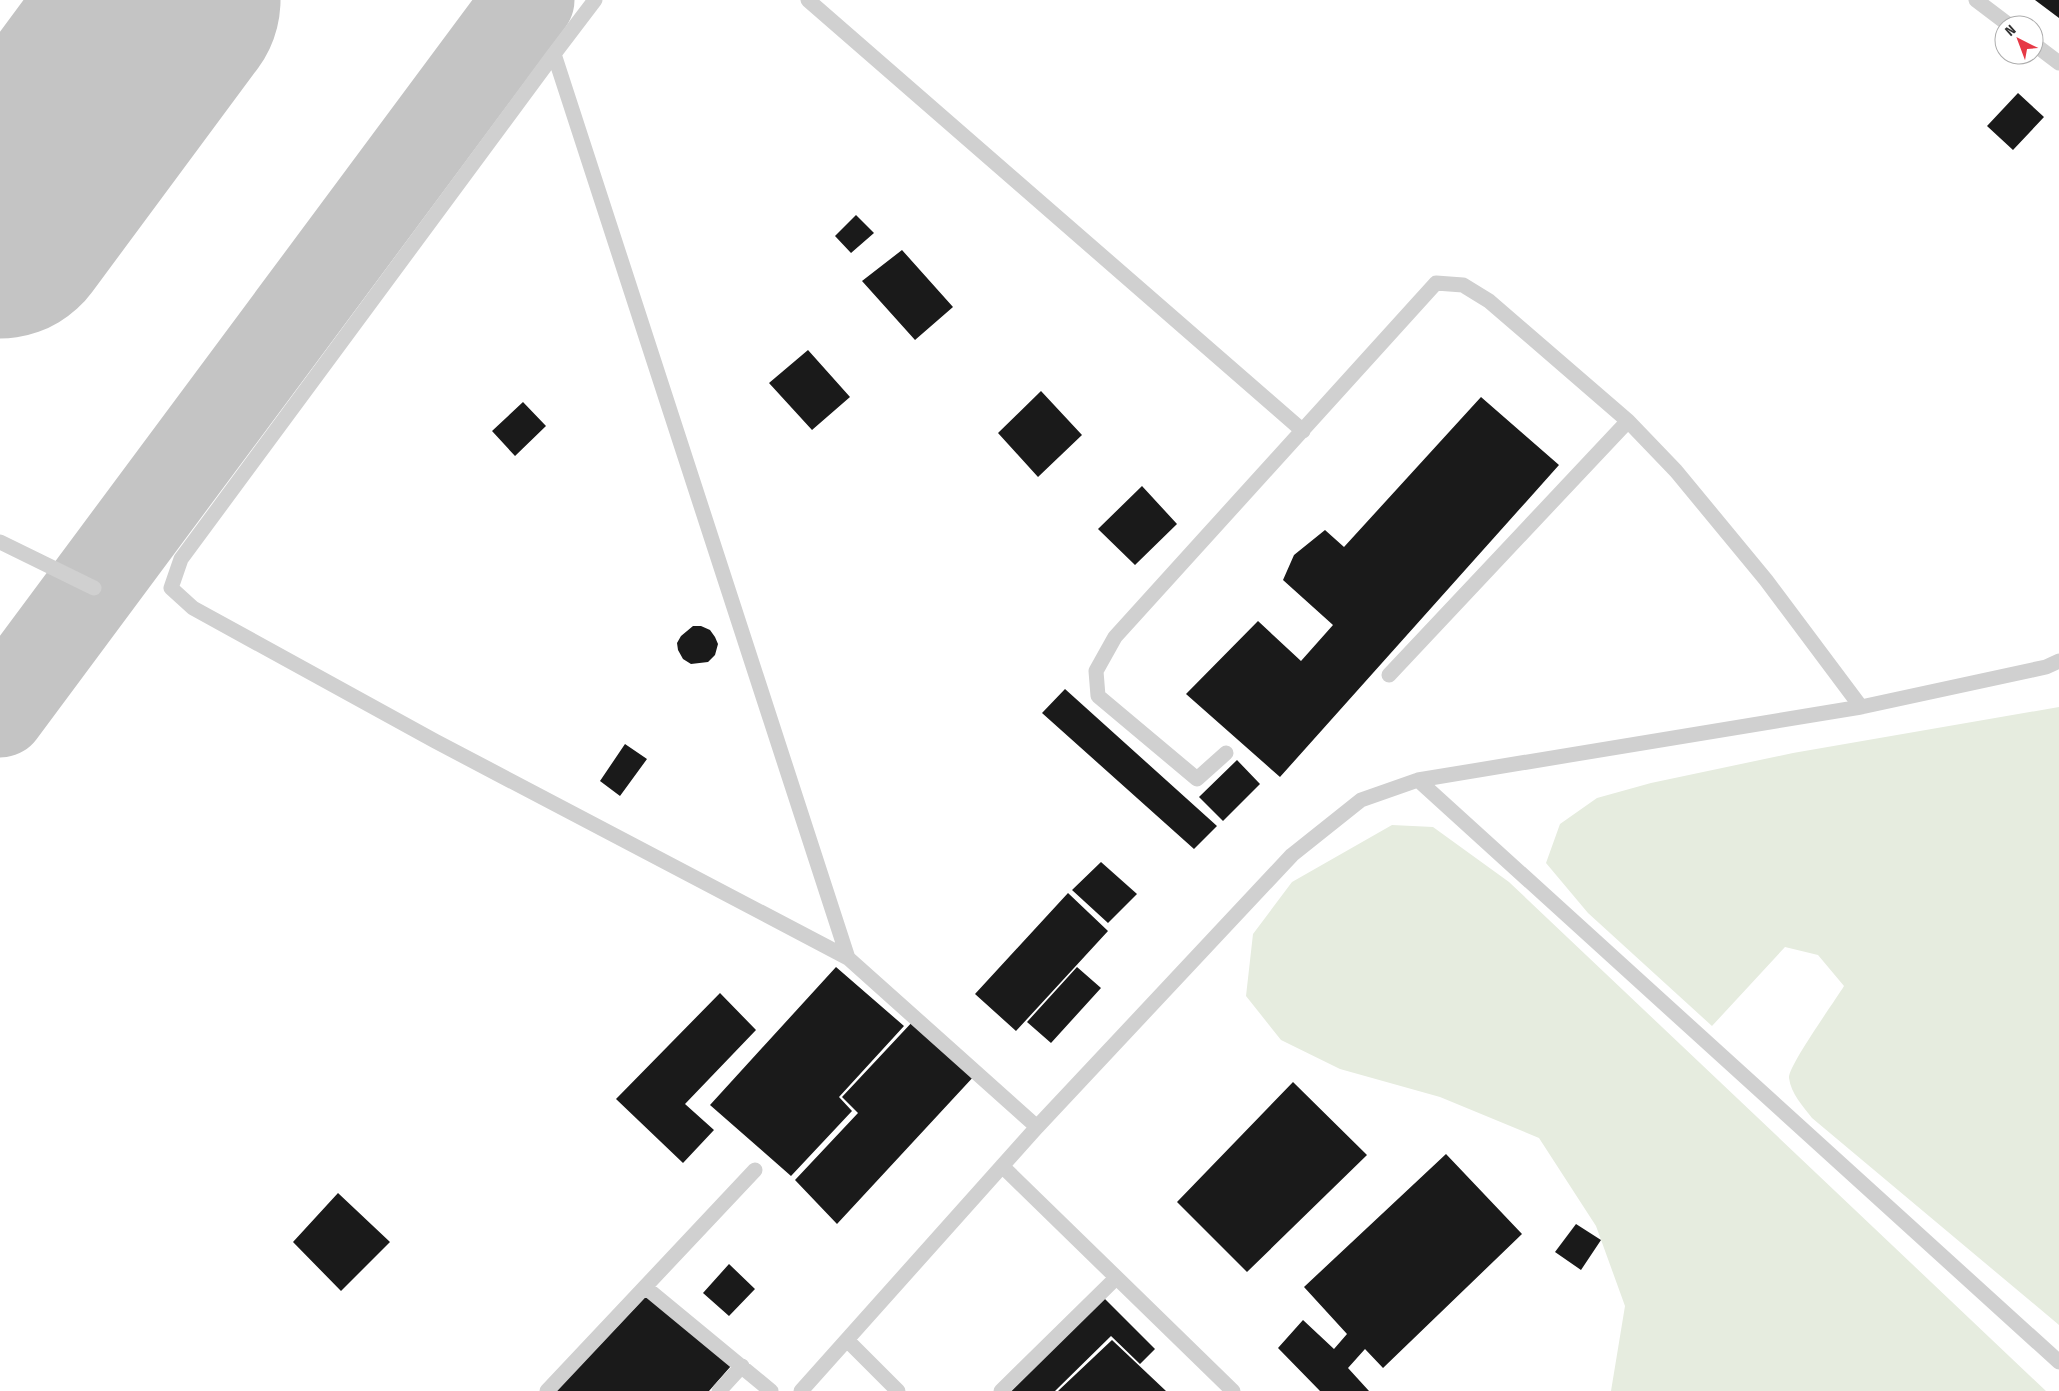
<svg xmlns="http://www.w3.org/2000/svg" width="2059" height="1391" font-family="'Fira Sans Condensed',sans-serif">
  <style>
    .green { fill: #e6ecdf }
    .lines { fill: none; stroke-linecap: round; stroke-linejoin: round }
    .taxiway { stroke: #c4c4c4; stroke-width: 91 }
    .runway { stroke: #c4c4c4; stroke-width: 229 }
    .building { fill: #1a1a1a }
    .lane { stroke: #d0d0d0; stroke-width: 15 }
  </style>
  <rect width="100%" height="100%" fill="#fff"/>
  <!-- green -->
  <path class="green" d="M2059 707V1325L1812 1118C1803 1106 1791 1094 1789 1078 1788 1066 1835 1001 1844 986L1818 955 1785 947 1712 1026 1588 913 1546 863 1560 824 1597 798 1651 783 1793 753Z
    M1392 825 1433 827 1509 882 2046 1391H1611L1625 1306 1596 1226 1539 1138 1440 1097 1340 1069 1281 1040 1246 996 1253 934 1292 882Z"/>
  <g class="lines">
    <!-- taxiway -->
    <path class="taxiway" d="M0 712 529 0"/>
    <!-- runway -->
    <path class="runway" d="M0 224 166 0"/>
  </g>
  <!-- building -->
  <path class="building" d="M2035 0H2059V18Z
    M2018 93 2044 117 2013 150 1987 126Z
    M856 215 874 233 851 253 835 236Z
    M902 250 953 307 915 340 862 281Z
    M808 350 850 397 812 430 769 383Z
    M1041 391 1082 435 1038 477 998 433Z
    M1481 397 1559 465 1280 777 1186 694 1258 621 1301 661 1333 625 1283 580 1294 555 1325 530 1344 547Z
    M523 402 546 426 515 456 492 431Z
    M1142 486 1177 524 1135 565 1098 529Z
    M693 626H701L710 630 715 637 718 644 715 655 708 662 691 664 683 659 678 650 677 643 681 636Z
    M1065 689 1217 826 1194 849 1042 713Z
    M625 744 647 759 620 796 600 781Z
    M1237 760 1260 784 1223 821 1199 797Z
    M1101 862 1137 894 1108 923 1072 890Z
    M1068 893 1108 931 1016 1031 975 994Z
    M836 967 904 1026 839 1097 852 1111 791 1176 710 1105Z
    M1077 967 1101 988 1051 1043 1027 1022Z
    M720 993 756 1030 685 1104 714 1130 683 1163 616 1099Z
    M915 1019 976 1074 837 1224 795 1180 858 1113 842 1097Z
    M1293 1082 1367 1155 1247 1272 1177 1202Z
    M1446 1154 1522 1234 1383 1368 1365 1349 1348 1368 1369 1391H1320L1278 1348 1303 1320 1334 1349 1347 1334 1304 1287Z
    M338 1193 390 1242 341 1291 293 1242Z
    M1576 1224 1601 1240 1581 1270 1555 1252Z
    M729 1264 755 1289 729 1316 703 1293Z
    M648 1294 731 1366 709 1391H556Z
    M1104 1298 1155 1349 1140 1364 1111 1336 1055 1391H1011Z
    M1112 1340 1166 1391H1058Z"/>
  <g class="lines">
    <!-- lane -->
    <path class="lane" d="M595 0 554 54 848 958 1037 1127
      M808 0 1303 431
      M1976 0 2009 25
      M2034 44 2059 63
      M554 54 181 559 171 588 193 608 435 741 848 958
      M0 542 94 588
      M1389 675 1628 421
      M1226 753 1197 779 1098 696 1096 671 1115 637 1436 283 1463 285 1489 301 1628 421 1676 471 1766 580 1861 707
      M1418 780 2059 1362
      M1002 1166 1233 1391
      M645 1287 771 1391
      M847 1340 898 1391
      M547 1391 755 1170
      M719 1391 742 1366
      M801 1391 1037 1127 1292 855 1361 800 1418 780 1861 707 2046 667 2059 661
      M1001 1391 1116 1278"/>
  </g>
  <!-- north arrow -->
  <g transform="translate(2019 40) rotate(318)"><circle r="24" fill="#ffffff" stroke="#adadad"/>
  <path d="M0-4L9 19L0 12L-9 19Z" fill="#e63946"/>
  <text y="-8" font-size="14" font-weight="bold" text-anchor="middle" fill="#333333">N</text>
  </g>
</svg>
